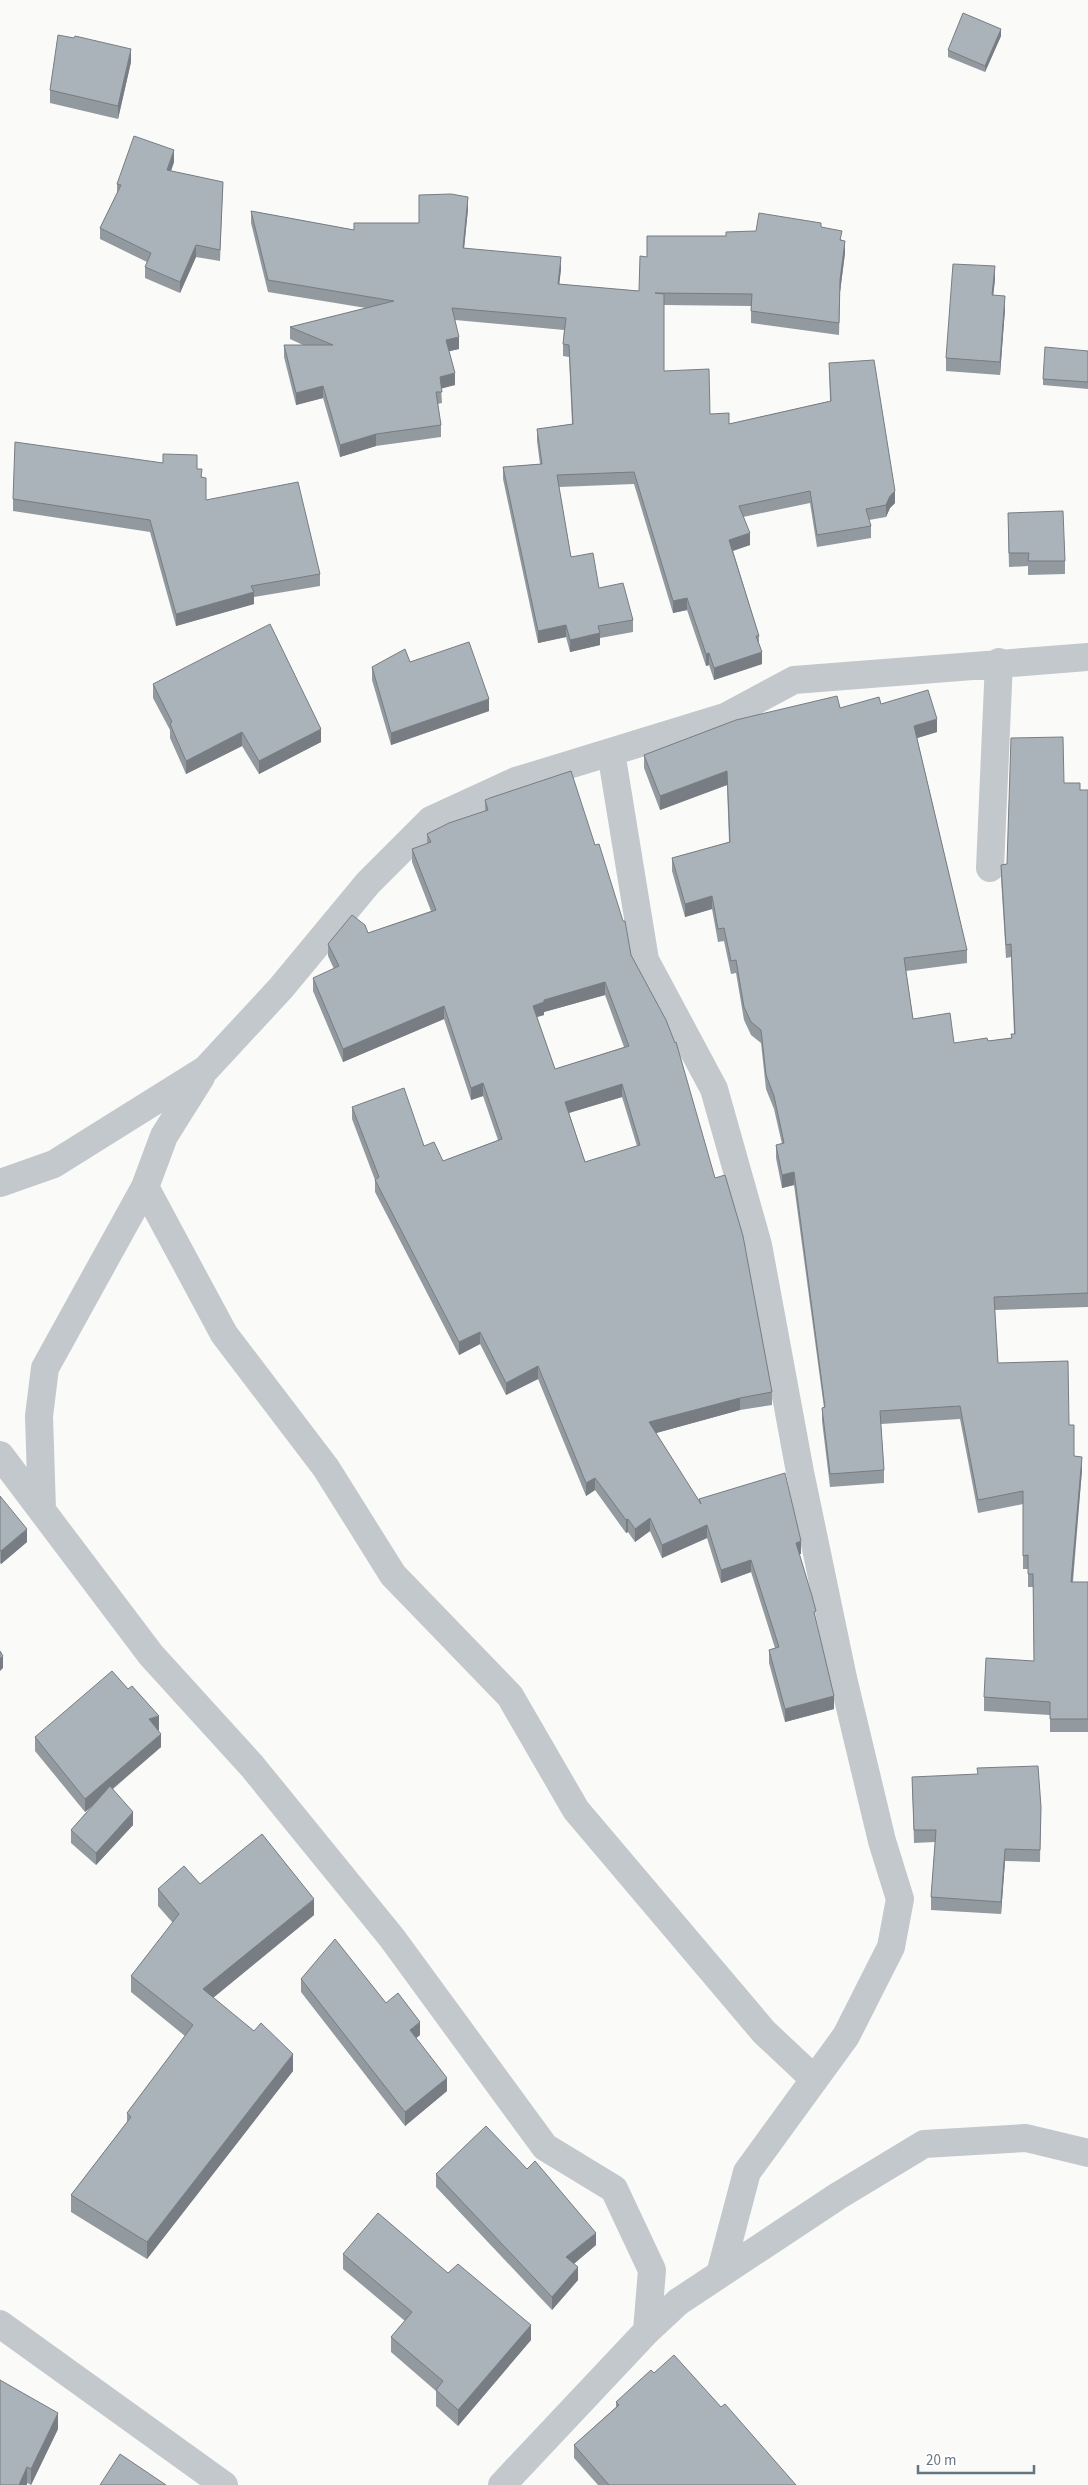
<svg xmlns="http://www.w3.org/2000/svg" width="1088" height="2485" font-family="'Source Sans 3',sans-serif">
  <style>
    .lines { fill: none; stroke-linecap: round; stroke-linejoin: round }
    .minor { stroke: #c3c8cc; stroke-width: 28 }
    .wall { fill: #929a9f; fill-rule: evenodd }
    .shaded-wall { fill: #777d82 }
    .building { fill: #aab3b9; stroke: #777d82; fill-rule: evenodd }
  </style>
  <rect width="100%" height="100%" fill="#fafaf8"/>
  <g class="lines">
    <!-- minor -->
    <path class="minor" d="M611 752 645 960 714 1089 758 1245 800 1472 843 1678 882 1841 900 1899 891 1947 846 2036 747 2172 720 2274
      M990 868 999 662
      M0 1183 54 1164 206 1069 281 988 368 883 431 820 516 781 725 717 794 680 1088 657
      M145 1187 224 1334 326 1468 393 1575 510 1696 576 1810 764 2032 814 2079
      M0 1455 151 1655 252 1766 392 1938 545 2147 614 2189 652 2270 647 2331
      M42 1510 39 1416 45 1368 145 1187 164 1136 201 1077
      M0 2324 224 2485
      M502 2485 647 2331 678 2302 838 2196 924 2144 1026 2138 1088 2153"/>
  </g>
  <!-- wall -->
  <path class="wall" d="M1001 36 985 72 948 57V50Z
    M74 38 131 62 118 119 50 103V90Z
    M174 162 171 171 223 182 220 261 196 257 180 293 145 278V267L147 262 100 239V228L117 193V184Z
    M468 209 464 248 561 269 559 284 639 291 647 257 726 236 756 231 821 227 842 240 845 253 840 292 839 335 751 323V306L664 305V371L710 414 729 424 830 401 829 363 895 503 890 508 886 517 869 520 871 526V538L817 547 810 503 743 517 750 545 733 551 759 636V644L762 664 714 680 709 665 706 666 687 610 673 613 634 484 559 487 571 557 599 588 633 620V632L600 638V645L570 652 566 637 538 643 503 479V467L540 464 537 441V429L572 424 569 357 563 356V344L564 330 455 320 459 349 449 351 455 385 441 388 442 403 437 404 441 425V437L376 446 340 457 323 398 296 405 284 357V345H303L290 339V327L366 308 268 292 251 223V211L354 230 419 223Z
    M995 279 993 295 1005 309 1000 375 946 371V358Z
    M1088 351V389L1043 385V379Z
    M197 469 202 477 206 500 320 574V586L254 597V604L176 626 150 532 13 511V499Z
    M1008 526 1065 561V574L1028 575V566L1009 567Z
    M410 662 489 711 391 745 372 680V667Z
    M153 684 321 742 259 774 242 746 186 774 170 738V730L153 698Z
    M881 704 937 732 917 738 967 950V963L906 971 913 1019 954 1043 988 1041 1011 1038 1014 1034 1011 957 1006 958 1001 878V865L1007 864 1064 783 1080 790H1088V1307L995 1310 998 1363 1069 1425 1074 1456 1082 1470 1073 1582H1088V1732H1050V1715L984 1711V1697L1034 1661 1033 1587H1028V1569H1023V1504L978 1513 960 1419 881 1424 884 1470V1483L830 1487 822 1421V1408H824L794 1185 782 1188 776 1158V1145L782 1144 774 1109 766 1089 761 1043 751 1035 744 1020 736 973 731 974 724 941 718 942 712 909 685 917 672 871V858L729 842 727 785 660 810 644 768V755L840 708Z
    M485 800 595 845 631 955 772 1392V1405L740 1410 656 1433 699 1502V1499L801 1554H799L816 1620 834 1709 785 1722 769 1663V1650L775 1648 751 1572 721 1583 707 1538 662 1558 650 1531 635 1542 628 1532 626 1533 595 1490 586 1496 538 1379 506 1395 480 1344 459 1355 375 1192V1180L352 1119V1107L424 1146 443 1161 498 1140 483 1096 471 1100 444 1019 343 1062 313 991V978L334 969 328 956V944L368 933 431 911 412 862V849L427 844V834L485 811ZM605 995 624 1047 555 1069 537 1017 544 1015V1012ZM622 1097 637 1146 585 1162 569 1113Z
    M0 1496 27 1542 1 1564 0 1563Z
    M158 1730 161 1747 113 1789 133 1825 96 1865 71 1843V1830L92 1806 85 1812 35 1751V1737L159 1730Z
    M912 1777 1041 1807 1040 1862 1005 1861 1001 1914 931 1910V1897L935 1842 914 1843Z
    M200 1884 314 1915 213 1998 293 2071 147 2259 71 2212V2195L127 2122V2113L185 2036 131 1992V1976L173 1923 158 1906V1889Z
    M301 1979 386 2003 420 2035 416 2038 447 2091 405 2126 301 1992Z
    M436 2174 596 2245 574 2264 578 2280 552 2310 436 2187Z
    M343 2254 448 2273 531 2340 458 2426 436 2406V2391L391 2352V2337L405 2321 343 2269Z
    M654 2373 721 2407 796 2485H598L574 2458V2445L616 2407V2402Z
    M58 2429 31 2485 27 2483V2485H0Z"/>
  <!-- shaded-wall -->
  <path class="shaded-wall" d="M1001 29V36L985 72V66Z
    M131 49V62L118 119V106Z
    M174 150V162L167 182V170Z
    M468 197V209L463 259V248Z
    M845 241V253L840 292 839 335 840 280Z
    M196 245V257L180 293V282Z
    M561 257V269L558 296V284Z
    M995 266V279L992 308V295Z
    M1005 296V309L1000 375V362Z
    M459 337V349L446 352V340Z
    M455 373V385L440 389V377Z
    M323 386V398L296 405V393Z
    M376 434V446L340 457V445Z
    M895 491V503L890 508 886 517V505L890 496Z
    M750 533V545L729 552V540Z
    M254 592V604L176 626V614Z
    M687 598V610L673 613V601Z
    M566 625V637L538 643V631Z
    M600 633V645L570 652V640Z
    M762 652V664L714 680V668Z
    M709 653V665L706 666V654Z
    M489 699V711L391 745V733Z
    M937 719V732L914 739V726Z
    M321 729V742L259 774V761Z
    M242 732V746L186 774V761Z
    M727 771V785L660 810V796Z
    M712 896V909L685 917V904Z
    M605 982V995L544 1012V1015L533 1018V1006L544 1000Z
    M444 1006V1019L343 1062V1049Z
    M483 1083V1096L471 1100V1088Z
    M622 1084V1097L565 1114V1102Z
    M794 1172V1185L782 1188V1175Z
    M480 1332V1344L459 1355V1342Z
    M538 1366V1379L506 1395V1383Z
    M740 1398V1410L649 1435V1422Z
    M1082 1457V1470L1071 1595V1582Z
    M595 1478V1490L586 1496V1483Z
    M650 1518V1531L635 1542V1529Z
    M628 1519V1532L626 1533V1520Z
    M707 1525V1538L662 1558V1545Z
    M27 1529V1542L1 1564V1551Z
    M801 1541V1554L796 1555V1543Z
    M751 1560V1572L721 1583V1570Z
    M3 1656V1668L0 1671V1659Z
    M834 1696V1709L785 1722V1709Z
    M159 1716V1730L149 1733V1719Z
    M161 1734V1747L85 1812V1799Z
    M133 1812V1825L96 1865V1853Z
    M1005 1849V1861L1001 1914V1902Z
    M314 1899V1915L203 2006V1989Z
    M420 2022V2035L410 2043V2030Z
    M293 2054V2071L147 2259V2242Z
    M447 2078V2091L405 2126V2112Z
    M596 2233V2245L566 2270V2257Z
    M578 2267V2280L552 2310V2297Z
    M531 2325V2340L458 2426V2410Z
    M58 2413V2429L31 2485V2469Z
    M27 2467V2485H19Z"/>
  <!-- building -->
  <path class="building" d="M963 13 1001 29 985 66 948 50Z
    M58 35 74 38 75 36 131 49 118 106 50 90Z
    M134 136 174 150 167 170 223 182 220 250 196 245 180 282 145 267 151 253 100 228 121 185 117 184Z
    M451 194 468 197 463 248 561 257 558 284 639 291 640 256 647 257V236H726V232L756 231 759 213 821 223V227L842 231 840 240 845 241 840 280 839 323 751 311 752 294 655 293 664 294V371L709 369 710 414 729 413V424L831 401 829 363 874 360 895 491 890 496 886 505 866 509 871 526 817 535 810 491 739 506 750 533 729 540 759 636H756L762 652 714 668 709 653 706 654 687 598 673 601 634 472 557 475 571 557 593 553 599 588 623 583 633 620 598 626 600 633 570 640 566 625 538 631 503 467 542 464 537 429 573 424 569 345 563 344 566 318 452 308 459 337 446 340 455 373 440 377 442 392H436L441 425 376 434 340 445 323 386 296 393 284 345H333L290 327 394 301 268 280 251 211 354 230V223H419V195Z
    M953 264 995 266 992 295 1005 296 1000 362 946 358Z
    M1045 347 1088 351V382L1043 379Z
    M15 442 163 463V454L197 455V469H202L201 477 206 478V500L298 482 320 574 251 586 254 592 176 614 150 520 13 499Z
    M1063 511 1065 561H1028L1029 553H1009L1008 513Z
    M270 624 321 729 259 761 242 732 186 761 170 724 172 722 153 684Z
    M469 642 489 699 391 733 372 667 405 649 410 662Z
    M928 690 937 719 914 726 967 950 904 958 913 1019 950 1013 954 1043 987 1038 988 1041 1012 1038 1011 1034H1015L1011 944 1006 945 1001 865 1007 864 1011 738 1063 737 1064 783H1080V790H1088V1293L994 1297 998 1363 1068 1361 1069 1425H1074V1456L1082 1457 1071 1582H1088V1719H1050V1702L984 1697 986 1658 1034 1661 1033 1574H1028V1555L1023 1556V1491L978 1500 960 1406 880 1411 884 1470 830 1474 822 1408 825 1407 794 1172 782 1175 776 1145 784 1143 774 1096 766 1075 761 1030 751 1022 744 1007 736 960 731 961 724 928 718 929 712 896 685 904 672 858 730 842 727 771 660 796 644 755 736 720 837 696 840 708 879 697 881 704Z
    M571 771 595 845 599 844 623 921H625L631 955 666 1020 675 1043 676 1042 715 1178 725 1175 743 1236 772 1392 740 1398 649 1422 701 1504 699 1499 785 1473 801 1541 796 1543 812 1596 816 1611 814 1612 834 1696 785 1709 769 1650 779 1647 751 1560 721 1570 707 1525 662 1545 650 1518 635 1529 628 1519 626 1520 595 1478 586 1483 538 1366 506 1383 480 1332 459 1342 375 1180 379 1177 352 1107 404 1088 424 1146 434 1142 443 1161 502 1139 483 1083 471 1088 444 1006 343 1049 313 978 339 966 328 944 352 915 365 925 368 933 436 910 412 849 431 842 427 834 449 823 488 810 485 800 490 798ZM605 982 629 1046 555 1069 533 1006 544 1002V1000ZM622 1084 640 1145 585 1162 565 1102Z
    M0 1496 27 1529 1 1551 0 1550Z
    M0 1651 3 1656 0 1659Z
    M112 1671 128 1689 132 1686 159 1716 149 1719 161 1734 85 1799 35 1737Z
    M1038 1766 1041 1807 1040 1850 1005 1849 1001 1902 931 1897 936 1830H914L912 1777 978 1774 977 1768Z
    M110 1786 133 1812 96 1853 71 1830Z
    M262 1834 314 1899 203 1989 254 2031 261 2023 293 2054 147 2242 71 2195 131 2117 127 2113 193 2025 131 1976 179 1914 158 1889 184 1866 200 1884Z
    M335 1939 386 2003 398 1993 420 2022 410 2030 447 2078 405 2112 301 1979Z
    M486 2126 527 2169 535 2161 596 2233 566 2257 578 2267 552 2297 436 2174Z
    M378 2213 448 2273 458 2264 531 2325 458 2410 436 2390 443 2381 391 2337 412 2312 343 2254Z
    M674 2355 721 2407 725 2404 796 2485H609L574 2445 619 2405 616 2402 651 2370 654 2373Z
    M0 2380 58 2413 31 2469 27 2467 19 2485H0Z
    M120 2454 166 2485H100Z"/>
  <!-- scale -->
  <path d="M918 2465v8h116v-8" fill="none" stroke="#657683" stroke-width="2.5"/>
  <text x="926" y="2465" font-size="15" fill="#657683" stroke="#ffffff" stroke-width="4" paint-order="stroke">20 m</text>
</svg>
